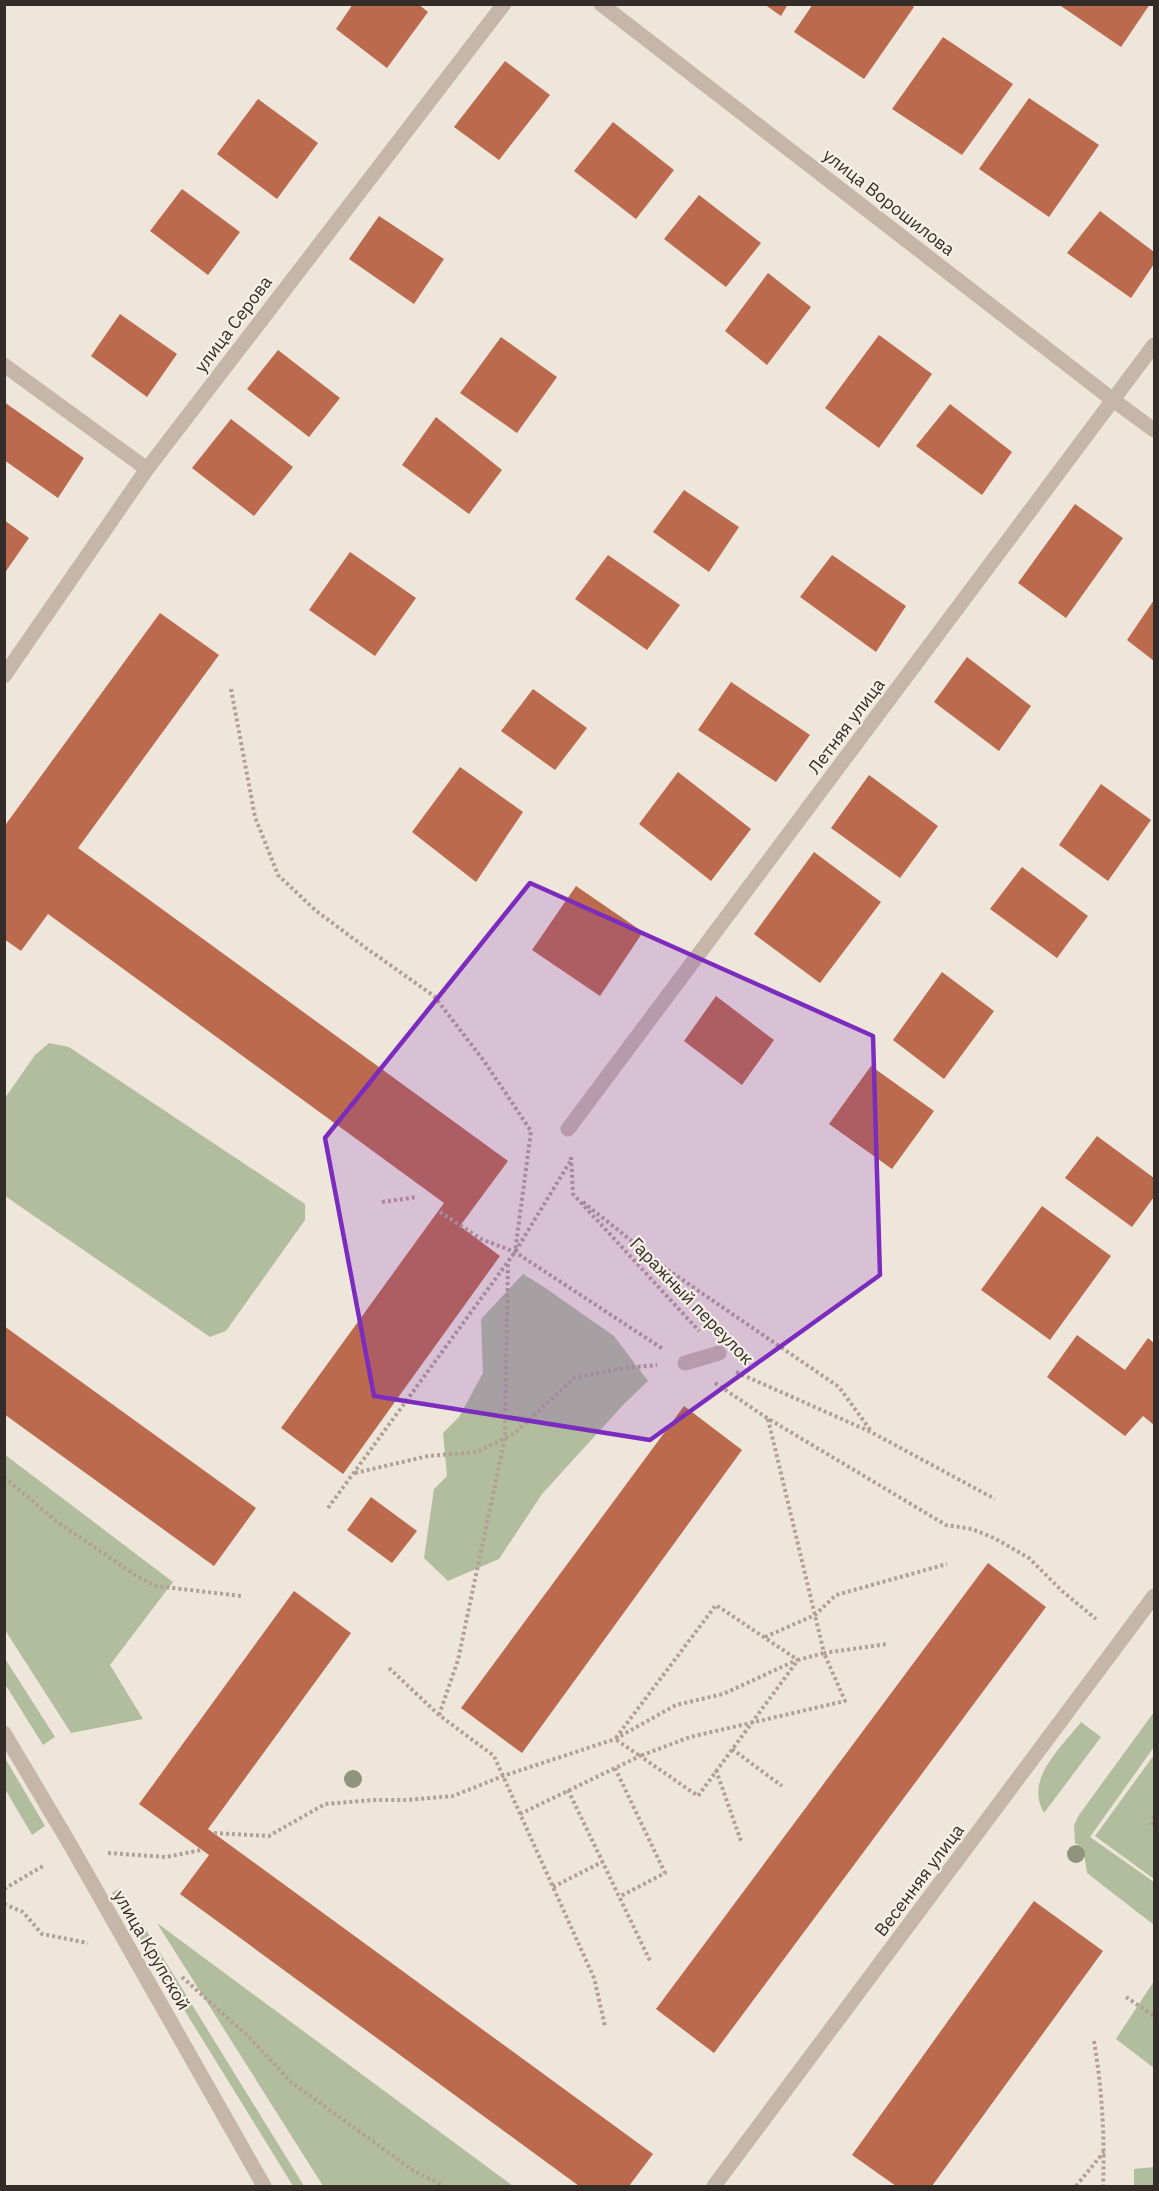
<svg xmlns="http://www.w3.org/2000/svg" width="1159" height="2191" font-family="'IBM Plex Sans',sans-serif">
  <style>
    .green { fill: #b1bd9d }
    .building { fill: #bb6a4d }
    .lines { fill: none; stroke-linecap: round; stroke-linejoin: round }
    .path { stroke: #b2a193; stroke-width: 4; stroke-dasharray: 3 3; stroke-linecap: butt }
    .service { stroke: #c6b6a8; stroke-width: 15 }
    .minor { stroke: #c6b6a8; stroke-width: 15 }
    .tree { fill: #90947c }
    .marked { fill: #7b2cbf; fill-opacity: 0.2; stroke: #7b2cbf; stroke-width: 4.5; stroke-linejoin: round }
    .labels { text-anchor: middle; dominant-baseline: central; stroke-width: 4.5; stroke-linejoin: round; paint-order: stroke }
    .street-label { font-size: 18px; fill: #342c28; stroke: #f7f0e7 }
  </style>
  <rect width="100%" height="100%" fill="#efe6db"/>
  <!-- green -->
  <path class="green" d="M49 1043 69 1047 305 1204V1220L226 1331 210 1337 5 1196V1098L35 1055Z
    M523 1274 544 1287 614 1336 648 1381 624 1404 542 1494 499 1559 448 1581 424 1558 434 1489 447 1476 443 1433 459 1417 483 1373 481 1319Z
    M4 1454 173 1582 110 1665 143 1719 71 1733 5 1630Z
    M4 1657 55 1737 43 1745 5 1684Z
    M1154 1712V1747L1090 1837 1154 1882V1925L1087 1873 1083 1848 1075 1843 1074 1825 1079 1815Z
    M1081 1722 1101 1737 1044 1813C1024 1779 1061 1748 1081 1722Z
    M1154 1755V1879L1095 1836Z
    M5 1758 45 1826 32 1835 5 1789Z
    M120 1888 304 2186H293L112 1893Z
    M157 1923 513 2186H323Z
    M1154 1981V2068L1116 2039Z
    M1154 2167V2186H1134V2169Z"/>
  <!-- building -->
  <path class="building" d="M353 4H418L428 12 387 68 336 29Z
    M764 4H788L781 16Z
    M813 4H910L914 7 864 79 794 32Z
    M1058 4H1150L1121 47Z
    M943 37 1013 84 962 155 892 109Z
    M505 61 550 95 499 160 454 127Z
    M1029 98 1099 145 1049 217 979 169Z
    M258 99 318 143 277 199 217 154Z
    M613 122 674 170 636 219 574 171Z
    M182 189 240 232 208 275 150 231Z
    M699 195 761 243 726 287 664 239Z
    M1100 211 1154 252V264L1131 298 1067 253Z
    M379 216 444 259 414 304 349 259Z
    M768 273 811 307 767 365 725 331Z
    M120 314 177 354 147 397 91 356Z
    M879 335 932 374 879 448 825 408Z
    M501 337 557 377 517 433 460 393Z
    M278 350 340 398 309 437 247 389Z
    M4 402 84 458 58 498 4 460Z
    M950 404 1012 452 982 495 916 446Z
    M436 417 502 470 469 514 402 465Z
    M231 419 293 467 254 516 192 468Z
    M684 490 739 527 709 572 653 532Z
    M1075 504 1123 538 1066 618 1018 583Z
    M4 520 29 538 4 574Z
    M350 552 416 598 375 656 309 610Z
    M608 555 680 605 647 650 575 599Z
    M832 555 906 606 876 652 800 597Z
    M1154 600V661L1127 640Z
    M160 613 219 655 78 848 508 1161 460 1226 500 1256 343 1474 281 1428 444 1203 48 914 21 951 4 939V823L6 824Z
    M967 657 1031 706 999 751 934 702Z
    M731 682 810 735 776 782 698 730Z
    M533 689 587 728 555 770 501 731Z
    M460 767 523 812 476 882 412 832Z
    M678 772 751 829 711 881 639 824Z
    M869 775 938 826 900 878 831 828Z
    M1101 784 1151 820 1108 881 1059 845Z
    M814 852 881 902 820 983 754 934Z
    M1022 867 1088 916 1057 958 990 909Z
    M576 886 643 932 600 996 532 950Z
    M942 972 994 1011 944 1079 893 1040Z
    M716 996 774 1040 742 1085 684 1041Z
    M871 1066 934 1111 892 1169 829 1124Z
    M1097 1136 1154 1178V1197L1132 1227 1065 1178Z
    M1042 1206 1111 1256 1050 1340 981 1290Z
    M4 1326 256 1508 214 1566 4 1414Z
    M1077 1335 1125 1370 1148 1338 1154 1343V1425L1143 1416 1125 1436 1047 1377Z
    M684 1406 742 1450 522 1753 461 1708Z
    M371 1497 417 1531 392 1563 347 1530Z
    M988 1563 1046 1607 714 2053 656 2009Z
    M294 1591 351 1633 208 1829 653 2154 629 2186H579L180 1894 209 1855 139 1804Z
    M1034 1901 1103 1951 932 2186H896L852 2155Z"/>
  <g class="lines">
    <!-- path -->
    <path class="path" d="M231 689 255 817 278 875 315 910 366 948 434 996 484 1061 531 1131 515 1252
      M571 1157 573 1194 699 1331
      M382 1202 417 1197
      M583 1202 668 1270 839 1387 871 1431
      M440 1212 481 1239 515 1252 663 1349
      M736 1372 871 1432 995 1499
      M715 1383 767 1418 946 1525 972 1529 994 1538 1029 1558 1062 1591 1096 1619
      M768 1419 824 1653 887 1644
      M355 1473 428 1456 477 1452 515 1433 574 1378 623 1368 657 1365
      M4 1477 56 1521 138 1577 156 1586 241 1596
      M328 1508 515 1252 571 1160
      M765 1637 815 1615 836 1595 947 1564
      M389 1668 439 1715 494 1756 594 1978 605 2026
      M439 1715 458 1660 505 1438 508 1262
      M732 1749 782 1786
      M615 1768 665 1873 619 1897
      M716 1770 741 1841
      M568 1790 651 1963
      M520 1814 640 1756 698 1796 798 1660 824 1653 845 1701 690 1737 640 1756 615 1739 716 1605 798 1660
      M1152 1825 1154 1816
      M214 1833 269 1836 325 1804 372 1800H407L453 1796 503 1776 615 1739 676 1705 723 1694 797 1660
      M108 1853 166 1857 201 1850
      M553 1887 602 1862
      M4 1889 43 1866
      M4 1904 23 1912 42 1934 88 1943
      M182 1977 248 2036 291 2082 414 2171 444 2186
      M1126 1997 1154 2016
      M1094 2041C1102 2089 1105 2138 1103 2186
      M1076 2186 1104 2152"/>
    <!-- service -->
    <path class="service" d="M685 1363 719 1353"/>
    <!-- minor -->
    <path class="minor" d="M601 4 1113 400 1154 430
      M4 365 147 469
      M4 676 147 469 504 4
      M568 1129 1154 345
      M4 1733 71 1846 264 2186
      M714 2186 1154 1596"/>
  </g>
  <!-- trees -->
  <g class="tree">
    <circle cx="353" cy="1779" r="9"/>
    <circle cx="1076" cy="1854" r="9"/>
  </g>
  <!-- marked area -->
  <path class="marked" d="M530 883 873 1036 880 1275 650 1440 374 1396 325 1138Z"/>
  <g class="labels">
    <!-- street labels -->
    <g class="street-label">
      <text transform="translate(889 202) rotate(38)">улица Ворошилова</text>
      <text transform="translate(233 324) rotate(-53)">улица Серова</text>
      <text transform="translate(846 726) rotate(-53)">Летняя улица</text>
      <text transform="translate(692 1301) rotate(46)">Гаражный переулок</text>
      <text transform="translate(919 1880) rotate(-53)">Весенняя улица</text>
      <text transform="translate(152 1950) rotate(60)">улица Крупской</text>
    </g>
  </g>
  <!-- border -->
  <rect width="1159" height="2191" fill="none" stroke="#342c28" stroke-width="12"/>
</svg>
